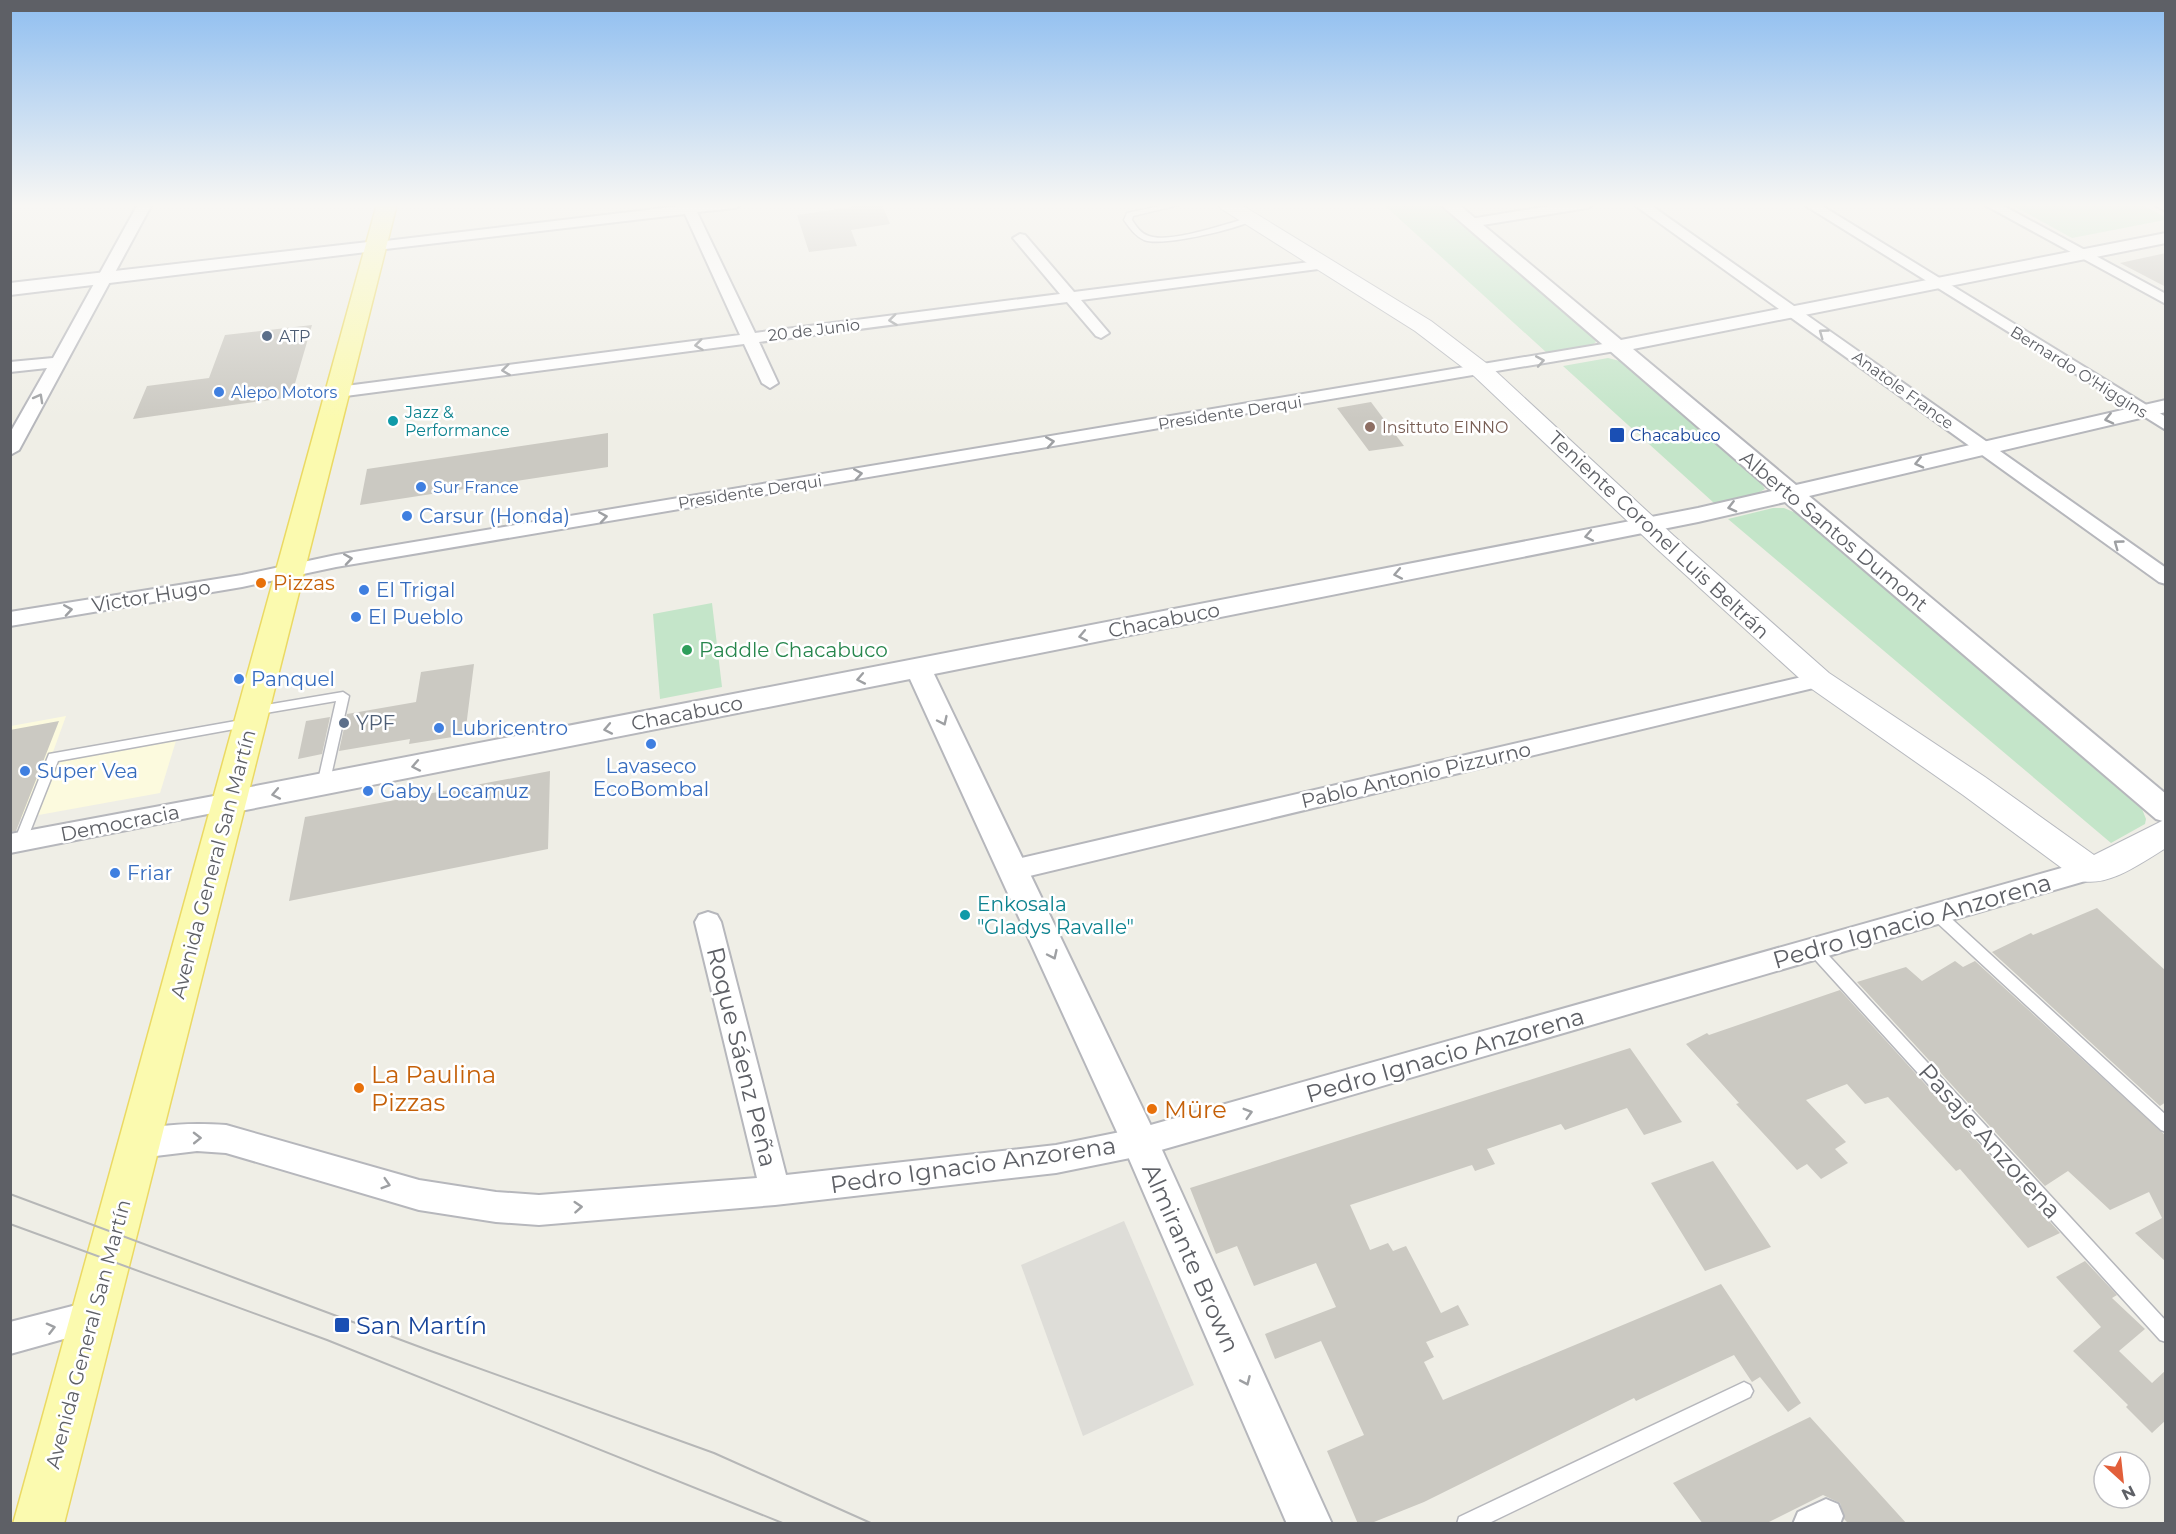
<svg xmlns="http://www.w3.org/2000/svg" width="2176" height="1534" font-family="Montserrat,sans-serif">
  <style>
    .commercial { fill: #fcfade }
    .industrial { fill: #deddd8 }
    .green { fill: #c4e5c9 }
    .building { fill: #cbc9c2 }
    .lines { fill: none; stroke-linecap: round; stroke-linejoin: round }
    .service-casing { stroke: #b6b7bc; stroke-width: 3 }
    .minor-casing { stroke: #b6b7bc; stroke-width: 4 }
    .tertiary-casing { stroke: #b6b7bc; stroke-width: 4 }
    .secondary-casing { stroke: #b7b9bf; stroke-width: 2 }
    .primary-casing { stroke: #ebd963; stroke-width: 3 }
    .service { fill: #fff; fill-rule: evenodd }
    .minor { fill: #fff; fill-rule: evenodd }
    .tertiary { fill: #fff; fill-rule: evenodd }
    .secondary { fill: #fff; fill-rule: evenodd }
    .primary { fill: #fbfaaf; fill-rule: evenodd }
    .tram { stroke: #b6b7b7; stroke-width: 2 }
    .oneway { stroke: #9ea0a3 }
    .service-dot { fill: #5c6f8a; stroke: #fff; stroke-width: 2 }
    .shop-dot { fill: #3f7fe0; stroke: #fff; stroke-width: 2 }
    .culture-dot { fill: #0f9aa8; stroke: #fff; stroke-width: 2 }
    .education-dot { fill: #8d6e63; stroke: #fff; stroke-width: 2 }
    .transit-dot { fill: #1a4fb4; stroke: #fff; stroke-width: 2 }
    .food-dot { fill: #e8710a; stroke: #fff; stroke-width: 2 }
    .leisure-dot { fill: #2e9e5b; stroke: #fff; stroke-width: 2 }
    .labels { text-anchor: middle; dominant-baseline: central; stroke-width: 5; stroke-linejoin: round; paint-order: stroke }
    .far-street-label { font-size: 16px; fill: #5e6066; stroke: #fff }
    .far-service-label { font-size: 16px; fill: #4e5e75; stroke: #fff; text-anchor: start }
    .far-shop-label { font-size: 16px; fill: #366cbe; stroke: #fff; text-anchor: start }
    .far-culture-label { font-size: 16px; fill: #0d838f; stroke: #fff; text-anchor: start }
    .far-education-label { font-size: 16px; fill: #785e54; stroke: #fff; text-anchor: start }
    .far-transit-label { font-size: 16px; fill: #164399; stroke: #fff; text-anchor: start }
    .shop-label { font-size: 20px; fill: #366cbe; stroke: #fff; text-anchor: start }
    .street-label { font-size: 20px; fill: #5e6066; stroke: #fff }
    .food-label { font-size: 20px; fill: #c56008; stroke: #fff; text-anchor: start }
    .leisure-label { font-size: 20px; fill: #27864d; stroke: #fff; text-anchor: start }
    .service-label { font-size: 20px; fill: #4e5e75; stroke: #fff; text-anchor: start }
    .culture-label { font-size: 20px; fill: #0d838f; stroke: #fff; text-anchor: start }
    .near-street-label { font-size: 24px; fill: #5e6066; stroke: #fff }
    .near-food-label { font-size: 24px; fill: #c56008; stroke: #fff; text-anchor: start }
    .near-transit-label { font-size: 24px; fill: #164399; stroke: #fff; text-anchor: start }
  </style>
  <rect width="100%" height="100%" fill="#efeee6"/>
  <!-- commercial -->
  <path class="commercial" d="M66 716 53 752 179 731 160 793 11 820V726Z"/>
  <!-- industrial -->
  <path class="industrial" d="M1124 1221 1194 1385 1083 1436 1021 1265Z"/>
  <!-- green -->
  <path class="green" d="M1383 204H1438L1593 337 1596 342 1592 345 1547 353Z
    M2010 204H2141L2165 217V220L2072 238Z
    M1608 358 1620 361 1761 483 1765 489 1758 493 1714 503 1563 366Z
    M1773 508H1784L1796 513 2142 809 2146 819 2145 824 2111 843 1728 519Z
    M712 603 722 687 660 699 653 614Z"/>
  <!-- building -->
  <path class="building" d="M851 204H882L890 224 851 230 857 246 809 252 797 215 852 207Z
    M2166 253V287L2120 263Z
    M312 325 291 397 133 419 147 386 209 378 225 335Z
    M1371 402 1404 446 1369 451 1337 408Z
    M608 433V467L360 505 367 469Z
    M474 664 465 735 409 744 410 739 339 751 347 714 416 702 421 672Z
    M330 717 322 754 298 759 306 721Z
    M59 721 16 831 10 832V730Z
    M550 771 548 849 289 901 305 817Z
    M2097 908 2166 971V1102L2160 1106 1992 952 2031 933 2033 935Z
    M1955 961 1963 967 1975 961 2166 1136V1262L2135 1233 2162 1218 2149 1192 2110 1210 2068 1171 2045 1186 1857 982 1906 967 1922 981Z
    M1840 990 2060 1233 2028 1248 1960 1169 1956 1171 1888 1097 1865 1104 1847 1084 1806 1100 1846 1142 1835 1149 1848 1163 1821 1179 1807 1164 1797 1170 1736 1104 1739 1103 1686 1044 1707 1033 1709 1035Z
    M1630 1048 1682 1122 1644 1135 1627 1108 1565 1130 1561 1124 1487 1149 1495 1164 1475 1171 1472 1165 1350 1205 1370 1250 1388 1243 1393 1251 1406 1246 1441 1313 1458 1305 1469 1325 1426 1342 1434 1357 1424 1362 1443 1400 1721 1284 1801 1403 1788 1412 1760 1377 1752 1382 1734 1355 1636 1401 1634 1398 1424 1502 1369 1524H1358L1327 1451 1364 1435 1321 1341 1275 1359 1265 1334 1336 1307 1316 1263 1254 1286 1237 1246 1216 1254 1190 1188Z
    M1713 1161 1771 1247 1705 1271 1651 1183Z
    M2085 1261 2117 1295 2112 1298 2145 1329 2119 1351 2152 1383 2166 1370V1420L2152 1433 2126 1407 2128 1405 2073 1351 2101 1327 2056 1277Z
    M1810 1417 1907 1524H1849L1844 1519 1840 1503 1823 1495 1765 1524H1703L1673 1483Z"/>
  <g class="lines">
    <!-- service casing -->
    <g class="service-casing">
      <path id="service" d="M1169 204H1183L1133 216 1132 220C1136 226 1141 234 1149 236 1169 244 1229 223 1251 217L1255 219C1239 229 1162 247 1144 240 1135 236 1130 228 1124 220L1127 213Z
        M343 692 349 696 329 785 327 788H319L317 785 336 701 254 715 248 711 254 707Z
        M247 719 251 720 253 723 251 726 58 761 26 842 24 846H16L14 842 49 754Z
        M1937 908 1942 910 2166 1115V1132L2161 1130 1932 918 1930 914 1932 910Z
        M1814 943 1819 945 2166 1321V1342L2160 1340 1809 953 1807 949 1809 945Z
        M1744 1382 1750 1385 1753 1391 1750 1397 1487 1524H1457L1459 1517Z"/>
    </g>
    <!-- minor casing -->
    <g class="minor-casing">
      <path id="minor" d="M138 204H152L19 450 10 455V433L47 368 10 372V362L53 358Z
        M742 204 735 208 697 212 755 333 1060 294 1013 238 1020 234 1025 235 1074 292 1326 260 1333 264 1326 268 1081 300 1109 333 1101 338 1096 336 1067 302 759 342 778 383 770 388 762 383 744 344 338 397 330 392 338 387 740 335 685 214 377 250 370 246 377 242 689 205Z
        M1562 204H1594L1587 208 1470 227 1463 223 1470 219Z
        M1633 204H1649L2166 568V584L2159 582Z
        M1803 204H1819L2166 417V430Z
        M1983 204H2000L2166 294V304Z
        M2153 204H2166V211Z
        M1615 342 1621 344 1623 347 1621 350 336 567 242 587 10 626V612L242 575 336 555Z
        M1819 673 1826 675 1830 680 1826 685 1013 880 1004 877 1001 870 1004 863 1013 860Z
        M230 793 238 796 242 802 238 808 10 853V834Z
        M2090 860 2099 863 2102 870 2099 877 1231 1130 1140 1156 1056 1173 775 1205 539 1225 496 1222 419 1210 226 1153 197 1151 139 1158 129 1154 125 1144 129 1134C158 1123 195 1123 226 1125L419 1180 496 1192 539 1195 757 1178 695 922 699 915 708 912 717 915 721 922 786 1175 1056 1145 1140 1128Z
        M92 1301 103 1306 108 1317 103 1328 10 1354V1322Z
        M1826 1499 1838 1504 1843 1516 1840 1524H1793L1798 1512Z"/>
    </g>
    <!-- tertiary casing -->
    <g class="tertiary-casing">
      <path id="tertiary" d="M1440 204H1458L1621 340 2166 233V243L1633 349 1796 485 2166 400V412L1809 496 2166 794V822L2156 819 1785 502 1698 522 934 674 1153 1130 1332 1524H1287L1127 1154 910 679 230 813 220 810 215 802 220 794 230 791 1698 508 1772 491Z
        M377 241 383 242 386 246 383 250 10 295V283Z"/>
    </g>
    <!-- secondary casing -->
    <g class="secondary-casing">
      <path id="secondary" d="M1218 204H1240L1431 321 1490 366 1674 536 1829 673 1985 777 2094 855 2166 819V848C2141 863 2107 889 2078 880L1963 795 1809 687 1656 548 1474 376 1415 331 1220 208Z"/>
    </g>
    <!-- primary casing -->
    <g class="primary-casing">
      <path id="primary" d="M377 204H397L64 1524H13Z"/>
    </g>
    <!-- service -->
    <use href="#service" class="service"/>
    <!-- minor -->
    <use href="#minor" class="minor"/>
    <!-- tertiary -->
    <use href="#tertiary" class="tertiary"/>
    <!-- secondary -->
    <use href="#secondary" class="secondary"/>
    <!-- primary -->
    <use href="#primary" class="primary"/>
    <!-- tram -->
    <path class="tram" d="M10 1194 428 1350 714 1453 873 1524
      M10 1224 327 1340 785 1524"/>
  </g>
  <!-- one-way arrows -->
  <defs><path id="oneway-chevron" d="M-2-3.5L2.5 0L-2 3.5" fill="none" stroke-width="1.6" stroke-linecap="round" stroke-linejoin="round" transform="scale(1.5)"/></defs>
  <g class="oneway">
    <use href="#oneway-chevron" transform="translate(893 320) rotate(173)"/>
    <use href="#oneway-chevron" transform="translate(1823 333) rotate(-144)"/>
    <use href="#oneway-chevron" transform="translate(699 345) rotate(173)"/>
    <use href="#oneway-chevron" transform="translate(1540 361) rotate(-10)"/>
    <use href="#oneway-chevron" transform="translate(506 370) rotate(173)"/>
    <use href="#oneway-chevron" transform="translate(39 398) rotate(-61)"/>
    <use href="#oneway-chevron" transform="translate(2109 419) rotate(167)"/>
    <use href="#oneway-chevron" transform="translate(1050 442) rotate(-9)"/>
    <use href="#oneway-chevron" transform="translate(1919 463) rotate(167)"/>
    <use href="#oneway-chevron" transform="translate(858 474) rotate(-9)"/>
    <use href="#oneway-chevron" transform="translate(1732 507) rotate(166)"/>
    <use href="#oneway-chevron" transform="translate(603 517) rotate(-9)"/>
    <use href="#oneway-chevron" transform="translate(1589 536) rotate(169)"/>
    <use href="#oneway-chevron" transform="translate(2118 544) rotate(-144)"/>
    <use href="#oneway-chevron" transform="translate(348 559) rotate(-9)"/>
    <use href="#oneway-chevron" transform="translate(1398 574) rotate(169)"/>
    <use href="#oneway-chevron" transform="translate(68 610) rotate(-9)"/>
    <use href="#oneway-chevron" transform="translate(1083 636) rotate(169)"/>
    <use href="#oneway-chevron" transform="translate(861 679) rotate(169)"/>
    <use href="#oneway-chevron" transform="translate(943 721) rotate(65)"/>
    <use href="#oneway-chevron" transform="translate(608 729) rotate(169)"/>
    <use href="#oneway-chevron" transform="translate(416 766) rotate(169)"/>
    <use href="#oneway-chevron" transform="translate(276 794) rotate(169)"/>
    <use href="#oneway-chevron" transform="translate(1053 955) rotate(65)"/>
    <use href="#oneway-chevron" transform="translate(1248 1113) rotate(-16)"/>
    <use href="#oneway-chevron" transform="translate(197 1138) rotate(-1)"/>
    <use href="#oneway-chevron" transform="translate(386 1184) rotate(17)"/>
    <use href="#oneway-chevron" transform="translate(578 1207) rotate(-4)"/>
    <use href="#oneway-chevron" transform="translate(51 1328) rotate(-14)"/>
    <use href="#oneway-chevron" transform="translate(1246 1381) rotate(66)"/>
  </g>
  <!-- sky -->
  <linearGradient id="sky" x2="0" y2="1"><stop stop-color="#8fbef0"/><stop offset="0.49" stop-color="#f8f7f4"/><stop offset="1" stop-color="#f8f7f4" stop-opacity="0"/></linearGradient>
  <rect width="2176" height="419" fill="url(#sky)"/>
  <!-- markers -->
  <g class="service-dot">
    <circle cx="267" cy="336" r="6"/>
    <circle cx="344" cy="723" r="6"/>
  </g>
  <g class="shop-dot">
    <circle cx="219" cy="392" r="6"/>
    <circle cx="421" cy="487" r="6"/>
    <circle cx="407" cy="516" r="6"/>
    <circle cx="364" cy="590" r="6"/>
    <circle cx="356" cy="617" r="6"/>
    <circle cx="239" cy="679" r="6"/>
    <circle cx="439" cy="728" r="6"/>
    <circle cx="651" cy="744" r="6"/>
    <circle cx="25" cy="771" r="6"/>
    <circle cx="368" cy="791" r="6"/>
    <circle cx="115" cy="873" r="6"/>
  </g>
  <g class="culture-dot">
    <circle cx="393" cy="421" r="6"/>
    <circle cx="965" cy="915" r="6"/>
  </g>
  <circle class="education-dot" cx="1370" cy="427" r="6"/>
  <g class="transit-dot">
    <rect x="1609" y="427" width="16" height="16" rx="3"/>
    <rect x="334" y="1317" width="16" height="16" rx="3"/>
  </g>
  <g class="food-dot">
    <circle cx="261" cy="583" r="6"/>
    <circle cx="359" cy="1088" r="6"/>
    <circle cx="1152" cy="1109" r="6"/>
  </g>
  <circle class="leisure-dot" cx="687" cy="650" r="6"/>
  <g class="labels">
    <!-- far-street labels -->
    <g class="far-street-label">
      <text transform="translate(814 330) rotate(-7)">20 de Junio</text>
      <text transform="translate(2079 372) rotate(32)">Bernardo O'Higgins</text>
      <text transform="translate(1903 390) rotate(36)">Anatole France</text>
      <text transform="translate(1230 413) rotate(-9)">Presidente Derqui</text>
      <text transform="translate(750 492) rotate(-9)">Presidente Derqui</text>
    </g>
    <!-- far-service labels -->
    <g class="far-service-label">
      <text x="279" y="336">ATP</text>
    </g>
    <!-- far-shop labels -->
    <g class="far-shop-label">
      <text x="231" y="392">Alepo Motors</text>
      <text x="433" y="487">Sur France</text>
    </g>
    <!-- far-culture labels -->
    <g class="far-culture-label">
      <text x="405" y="412">Jazz &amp;<tspan x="405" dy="18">Performance</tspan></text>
    </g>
    <!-- far-education labels -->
    <g class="far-education-label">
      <text x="1382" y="427">Insittuto EINNO</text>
    </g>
    <!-- far-transit labels -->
    <g class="far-transit-label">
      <text x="1630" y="435">Chacabuco</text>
    </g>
    <!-- shop labels -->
    <g class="shop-label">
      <text x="419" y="516">Carsur (Honda)</text>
      <text x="376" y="590">El Trigal</text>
      <text x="368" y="617">El Pueblo</text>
      <text x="251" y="679">Panquel</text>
      <text x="451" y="728">Lubricentro</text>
      <text x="651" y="766" text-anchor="middle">Lavaseco<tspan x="651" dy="23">EcoBombal</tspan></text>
      <text x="37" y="771">Super Vea</text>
      <text x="380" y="791">Gaby Locamuz</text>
      <text x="127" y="873">Friar</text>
    </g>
    <!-- street labels -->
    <g class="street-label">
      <text transform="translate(1834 531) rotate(40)">Alberto Santos Dumont</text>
      <text transform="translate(1659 535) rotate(43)">Teniente Coronel Luis Beltrán</text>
      <text transform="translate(151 596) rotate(-9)">Victor Hugo</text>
      <text transform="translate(1164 620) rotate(-11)">Chacabuco</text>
      <text transform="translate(687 713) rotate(-11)">Chacabuco</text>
      <text transform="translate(1416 775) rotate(-13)">Pablo Antonio Pizzurno</text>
      <text transform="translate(120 823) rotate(-11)">Democracia</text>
      <text transform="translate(213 864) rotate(-75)">Avenida General San Martín</text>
      <text transform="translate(88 1334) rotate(-75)">Avenida General San Martín</text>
    </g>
    <!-- food labels -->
    <g class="food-label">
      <text x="273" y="583">Pizzas</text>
    </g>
    <!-- leisure labels -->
    <g class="leisure-label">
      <text x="699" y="650">Paddle Chacabuco</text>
    </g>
    <!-- service labels -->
    <g class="service-label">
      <text x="356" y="723">YPF</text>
    </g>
    <!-- culture labels -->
    <g class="culture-label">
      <text x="977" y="904">Enkosala<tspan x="977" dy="23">"Gladys Ravalle"</tspan></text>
    </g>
    <!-- near-street labels -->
    <g class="near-street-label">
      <text transform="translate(1912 921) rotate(-16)">Pedro Ignacio Anzorena</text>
      <text transform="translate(1445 1055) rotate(-16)">Pedro Ignacio Anzorena</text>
      <text transform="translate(742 1057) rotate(76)">Roque Sáenz Peña</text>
      <text transform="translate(1990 1141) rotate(48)">Pasaje Anzorena</text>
      <text transform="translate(973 1165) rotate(-8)">Pedro Ignacio Anzorena</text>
      <text transform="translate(1191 1258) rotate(66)">Almirante Brown</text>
    </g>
    <!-- near-food labels -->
    <g class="near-food-label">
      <text x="371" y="1074">La Paulina<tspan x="371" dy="28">Pizzas</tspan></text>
      <text x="1164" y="1109">Müre</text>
    </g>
    <!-- near-transit labels -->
    <g class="near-transit-label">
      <text x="356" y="1325">San Martín</text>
    </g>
  </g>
  <!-- border -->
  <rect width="2176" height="1534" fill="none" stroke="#5e6066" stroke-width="24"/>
  <!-- north arrow -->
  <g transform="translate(2122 1480) rotate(153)"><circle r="28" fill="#ffffff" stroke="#bfbfc2" stroke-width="1.5"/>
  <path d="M0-4.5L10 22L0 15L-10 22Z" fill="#e25f3a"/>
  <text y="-9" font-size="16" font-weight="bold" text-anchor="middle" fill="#5e6066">N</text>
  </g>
</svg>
